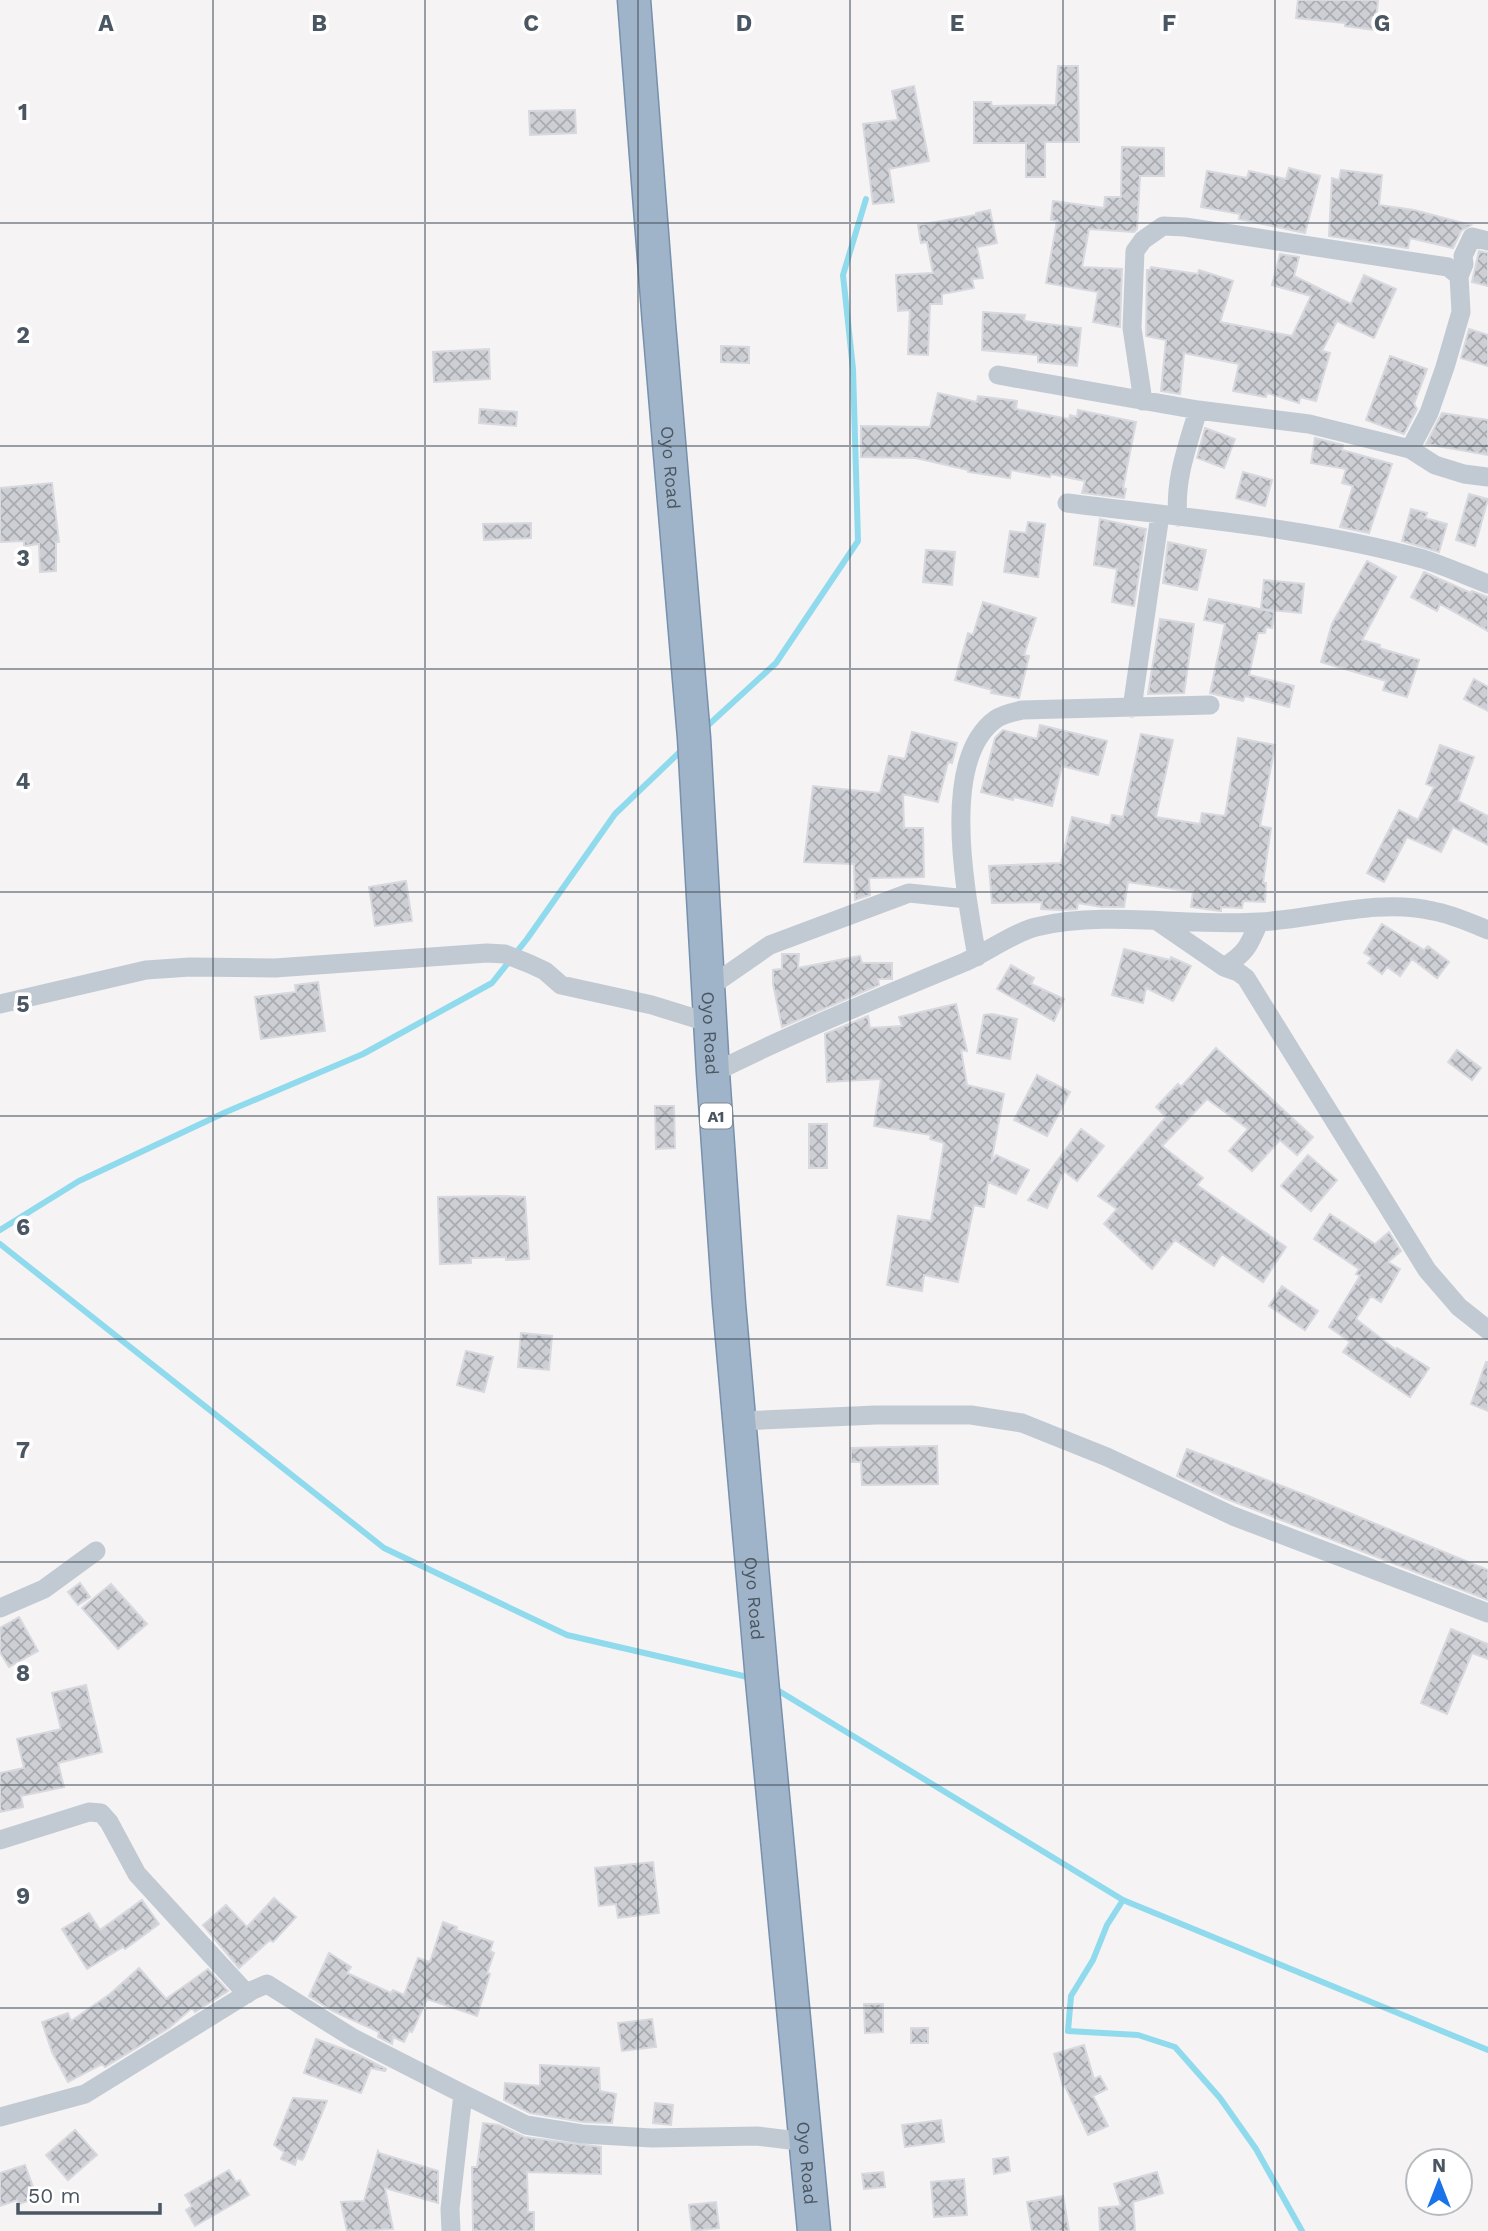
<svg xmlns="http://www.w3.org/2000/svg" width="1488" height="2231" font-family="'Work Sans',sans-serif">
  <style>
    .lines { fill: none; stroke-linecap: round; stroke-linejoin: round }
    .stream { stroke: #90daee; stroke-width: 6 }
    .building { fill: url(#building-cross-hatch); stroke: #d7d9de; stroke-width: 2 }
    .trunk-casing { stroke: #7690ad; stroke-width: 35 }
    .minor { stroke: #c1cad2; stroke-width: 19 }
    .trunk { stroke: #9fb4c9; stroke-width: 32 }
    .grid { fill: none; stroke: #4a5661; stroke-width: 2; stroke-opacity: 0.55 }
    .labels { text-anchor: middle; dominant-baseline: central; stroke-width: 7; stroke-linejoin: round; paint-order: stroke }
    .shield { fill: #fff; stroke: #808990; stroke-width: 2 }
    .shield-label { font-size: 16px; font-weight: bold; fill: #4a5661 }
    .street-label { font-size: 18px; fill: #4a5661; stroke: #fff }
    .grid-label { font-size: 23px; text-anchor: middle; font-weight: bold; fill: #4a5661; stroke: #fff; stroke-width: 7; stroke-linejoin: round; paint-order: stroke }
  </style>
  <defs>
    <pattern id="building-cross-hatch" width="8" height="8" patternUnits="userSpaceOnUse" patternTransform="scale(1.75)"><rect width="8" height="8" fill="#cdcfd5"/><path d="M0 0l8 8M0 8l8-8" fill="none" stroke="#a8abb0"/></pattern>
  </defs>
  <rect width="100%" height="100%" fill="#f5f3f3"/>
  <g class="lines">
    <!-- stream -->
    <path class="stream" d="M705 728 776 663 858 541 853 369 843 275 866 199
      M0 1230 79 1181 226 1112 363 1054 492 983 527 939 615 814 684 748
      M0 1244 384 1548 567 1635 752 1678
      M774 1688 1123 1900 1488 2050
      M1123 1900 1107 1925 1093 1960 1071 1996 1068 2031 1138 2035 1175 2047 1220 2098 1256 2149 1302 2231"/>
  </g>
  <!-- building -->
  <path class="building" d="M1298 0H1378L1375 30 1345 26V23L1296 18Z
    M1058 66H1078L1079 142H1045V177H1026V143H974V102H991L992 106 1056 105Z
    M914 86 929 161 889 169 894 202 873 204 863 124 898 120 892 91Z
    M575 110 576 133 530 135 529 111Z
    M1122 147 1164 148V176H1140L1137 229 1134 232 1089 229 1082 267 1122 269 1120 327 1093 322 1098 292 1046 283 1057 221 1051 220 1053 201 1104 208 1105 197H1121Z
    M1289 168 1320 176 1305 233 1239 219 1240 214 1201 207 1207 171 1247 178 1249 171 1286 179Z
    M1341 170 1382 175 1379 205 1414 210 1471 225 1461 231 1453 248 1410 238 1408 248 1329 236 1332 178 1339 180Z
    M990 210 997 243 977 247 983 278 972 279 974 288 942 294V304H930L928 355 908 354 910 310 898 311 896 275 933 273 927 242 921 243 918 225 976 215V213Z
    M1479 251 1488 253V286L1472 282Z
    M1280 254 1299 257 1294 276 1351 304 1364 275 1396 289 1374 338 1337 321 1322 351 1330 353 1316 401 1300 397 1299 403 1267 393 1266 397 1233 391 1239 364 1184 353 1180 394 1161 391 1166 340 1146 336 1147 270H1150L1151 267 1198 274 1199 270 1233 281 1220 322 1292 336 1311 296 1272 285Z
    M983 312 1025 315 1024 321 1081 328 1077 366 1038 362V355L982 350Z
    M1469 329 1488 335V366L1461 358Z
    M721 346 749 347V363L721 362Z
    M489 349 490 379 434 382 433 352Z
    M1390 356 1427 369 1414 404 1417 409 1404 434 1366 420Z
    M938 393 977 402 978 396 1017 401 1016 409 1069 419 1070 415 1077 417 1078 410 1136 422 1123 488 1126 489 1124 498 1082 493 1085 481 1051 474 1050 477 1011 470 1010 478 968 472V470L916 458 861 457V426L930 427Z
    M480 409 517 412 516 426 479 423Z
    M1442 413 1488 420V455L1426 444Z
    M1205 428 1235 439 1224 468 1197 458Z
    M1315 438 1343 445 1342 450 1392 464 1369 533 1340 527 1353 486 1342 483 1346 469 1311 463Z
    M1243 472 1272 480 1265 506 1236 498Z
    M52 483 59 542H56V571L40 572 39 544 24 546V541L0 542V488Z
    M1469 494 1488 499 1475 546 1456 540Z
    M1411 509 1427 513 1425 518 1447 524 1439 552 1402 541Z
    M1100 519 1146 529 1134 606 1112 602 1117 569 1094 565Z
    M1028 522 1045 524 1038 577 1004 572 1010 531 1026 533Z
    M531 523V538L484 540 483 524Z
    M1168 542 1206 550 1197 590 1163 583Z
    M926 550 955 552 952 585 923 582Z
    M1367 561 1396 577 1362 640 1380 645 1379 648 1419 660 1407 697 1383 690 1386 681 1321 662 1332 624Z
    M1424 572 1471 593 1472 591 1488 597V631L1440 604 1437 611 1411 597Z
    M1264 580 1304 584 1301 613 1261 609Z
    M1209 599 1274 612 1272 628 1266 627 1265 633H1258L1249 675 1294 686 1289 707 1245 696 1243 701 1210 693 1225 624 1204 620Z
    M983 602 1036 618 1024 655 1029 656 1019 698 991 693 992 690 955 680 968 633 973 635Z
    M1160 619 1194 624 1184 693 1148 694Z
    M1474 679 1488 687V711L1464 699Z
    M1040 725 1107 741 1098 775 1062 766 1052 806 1014 797 1013 800 981 792 995 738 1003 730 1037 739Z
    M912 732 957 743 952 763 948 762 938 802 903 794 904 828H923L924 877 869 878 870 895 855 900 854 864 804 862 813 786 880 793 889 756 905 759Z
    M1141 734 1173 740 1156 817 1200 824 1202 813 1225 816 1238 738 1275 745 1260 826 1271 828 1263 883H1266L1265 902 1243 901 1242 908 1221 907V911L1191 907 1193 892 1128 882 1124 907H1102L1078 903 1077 909 1060 910 1041 909 1042 902 992 903 989 866 1061 863 1072 817 1110 826 1112 815 1123 817Z
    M1440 745 1474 757 1458 801 1488 816V845L1453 827 1441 852 1407 837 1384 882 1367 873 1399 810 1418 820 1434 787 1426 784Z
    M406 881 412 921 375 926 369 887Z
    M1382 924 1424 950 1428 946 1449 962 1437 978 1412 959 1400 976 1387 967 1382 974 1368 963 1372 958 1364 953Z
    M1124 949 1170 960 1171 957 1191 966 1173 1001 1146 988 1143 1003 1112 995Z
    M782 954H799L798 968 860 956 862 963H892V979H878L879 985 782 1027 773 984V970L782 969Z
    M1011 965 1034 978 1031 984 1064 999 1054 1021 997 989Z
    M318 982 325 1031 261 1039 255 997 296 992 295 985Z
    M956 1004 967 1051 961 1050 967 1085 1004 1094 991 1163 996 1155 1029 1170 1016 1194 988 1182 984 1207 974 1205 958 1282 924 1275 922 1291 887 1285 898 1216 931 1221 944 1143 930 1139 931 1135 874 1126 881 1079 827 1082 825 1034 868 1016 870 1028 902 1026 899 1017Z
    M992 1014 1017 1019 1010 1059 977 1053 984 1015Z
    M1216 1048 1313 1137 1297 1155 1280 1140 1252 1171 1229 1151 1248 1129 1207 1099 1162 1146 1203 1178 1197 1185 1286 1247 1263 1282 1222 1254 1214 1266 1175 1240 1152 1269 1104 1224 1117 1209 1098 1196 1166 1117 1156 1107 1178 1084 1181 1087Z
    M1457 1050 1481 1068 1472 1080 1448 1062Z
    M1037 1075 1070 1092 1047 1136 1014 1120Z
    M655 1106H674L675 1148 656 1149Z
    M809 1124H827V1168H809Z
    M1081 1129 1104 1146 1077 1181 1064 1171 1047 1208 1028 1200Z
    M1308 1155 1337 1180 1311 1211 1281 1186Z
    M501 1196 525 1197 529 1259 506 1260V1257L471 1258V1263L440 1264 438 1197Z
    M1330 1214 1375 1244 1389 1232 1401 1251 1388 1262 1400 1269 1381 1302 1371 1296 1356 1319 1396 1350 1397 1348 1429 1368 1410 1397 1343 1352 1350 1342 1329 1327 1360 1276 1356 1274 1359 1269 1314 1239Z
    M1282 1286 1318 1311 1305 1330 1269 1306Z
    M521 1333 552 1336 549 1370 518 1367Z
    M466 1351 493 1357 484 1392 457 1385Z
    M1486 1362H1488V1411L1471 1404Z
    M937 1446 938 1484 862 1485 861 1462H851V1448Z
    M1187 1449 1308 1496 1488 1570V1600L1227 1499 1177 1476Z
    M80 1583 90 1597 78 1605 68 1592Z
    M111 1584 147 1624 118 1649 82 1608Z
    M19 1617 38 1651 9 1667 0 1652V1628Z
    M1451 1629 1488 1644V1659L1472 1653 1447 1714 1421 1703Z
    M86 1685 102 1752 58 1763 64 1787 21 1796 23 1807 0 1812V1773L24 1768 17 1739 61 1729 52 1693Z
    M653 1862 659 1913 618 1918 616 1904 599 1906 595 1868Z
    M274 1898 296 1917 273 1942 270 1940 239 1968 203 1925 226 1905 247 1927Z
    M142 1900 159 1924 125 1949 123 1947 87 1969 62 1929 89 1913 100 1930Z
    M443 1922 457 1927 456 1930 493 1942 490 1951 494 1953 487 1973 490 1974 477 2016 427 1999 412 2032 409 2031 404 2042 393 2037 392 2044 378 2037 379 2032 333 2011 309 1996 329 1953 351 1967 347 1973 391 1993 393 1990 404 1995 418 1958 430 1962Z
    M139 1968 166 1999 208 1969 228 1991 195 2012 192 2008 169 2028 105 2067 102 2064 68 2082 52 2052 42 2022 68 2013 71 2021 110 1994Z
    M864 2004H883V2032L865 2033Z
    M652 2019 656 2047 622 2051 618 2023Z
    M911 2028H928V2043H911Z
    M316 2039 357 2054 386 2069 385 2071 371 2068 361 2093 304 2073Z
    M1084 2045 1094 2079 1100 2076 1107 2089 1093 2096 1108 2126 1088 2135 1065 2086H1063L1054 2054Z
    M540 2065 599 2068 600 2091 616 2094 612 2123 583 2122 530 2113 504 2100 505 2083 540 2086Z
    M293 2098 327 2101 304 2157 302 2160 297 2158 295 2165 281 2159 284 2152 274 2145Z
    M655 2103 673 2105 671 2125 653 2123Z
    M941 2120 944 2142 905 2147 902 2125Z
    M483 2123 499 2125 524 2137 601 2147V2174L527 2172 528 2212H534V2231H473L472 2167H477Z
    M75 2130 97 2155 68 2180 46 2155Z
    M378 2151 379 2153 438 2171V2203L385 2188 393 2229 347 2231 341 2202 364 2201Z
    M1008 2157 1010 2171 994 2174 993 2159Z
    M25 2165 37 2198 19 2204 17 2200 0 2206V2173Z
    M229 2170 236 2182 240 2180 249 2195 195 2226 186 2210 192 2206 185 2195Z
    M883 2172 885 2187 864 2189 862 2174Z
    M1157 2172 1163 2193 1133 2202 1135 2231H1100L1099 2208 1121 2206 1114 2184Z
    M964 2179 967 2215 934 2217 931 2182Z
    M1063 2196 1069 2231H1032L1027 2202Z
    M716 2202 719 2228 692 2231 689 2205Z"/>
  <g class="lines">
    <!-- trunk casing -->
    <g class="trunk-casing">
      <g id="trunk">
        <path id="s1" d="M634 0 659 324 694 738 713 1073 729 1304 762 1680 814 2231"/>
      </g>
    </g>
    <!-- minor -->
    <path class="minor" d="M998 375 1198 410 1309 424 1410 449 1435 465 1464 474 1488 477
      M1143 401 1132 328 1135 251 1143 240 1163 226 1185 227 1448 267 1459 276
      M1410 449 1429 413 1445 367 1461 312 1459 276 1464 264 1463 256 1472 237 1488 241
      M1067 503C1186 518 1307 527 1423 559 1445 566 1467 576 1488 584
      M1178 517C1174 480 1188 445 1198 410
      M1132 708 1160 515
      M1157 921 1224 967 1238 972 1246 978 1427 1270 1459 1307 1488 1330
      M977 957C967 898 938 760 996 719 1003 714 1014 712 1022 710L1210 705
      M1224 967C1246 953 1249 946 1259 922
      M708 988 770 945 909 893 967 899
      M0 1004 146 970 190 967 275 968 487 953 505 954 530 964 545 971 561 985 652 1005 710 1023
      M713 1073C795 1032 880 997 965 962 987 952 1015 932 1036 927 1106 910 1188 927 1259 922 1316 919 1376 898 1433 911 1451 914 1471 923 1488 930
      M740 1421 876 1415H971L1022 1423 1107 1457 1233 1516 1488 1613
      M0 1608 44 1589 96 1551
      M0 1840 89 1812 101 1813 109 1822 137 1874 247 1994
      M0 2117 85 2094 253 1990 267 1984 353 2038 463 2094
      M451 2231 450 2209 463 2094 526 2125 582 2134 652 2138 757 2136 807 2142"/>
    <!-- trunk -->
    <use href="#trunk" class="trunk"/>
  </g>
  <!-- grid -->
  <path class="grid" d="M213 0V2231M425 0V2231M638 0V2231M850 0V2231M1063 0V2231M1275 0V2231M0 223H1488M0 446H1488M0 669H1488M0 892H1488M0 1116H1488M0 1339H1488M0 1562H1488M0 1785H1488M0 2008H1488"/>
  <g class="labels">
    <!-- shield labels -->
    <rect class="shield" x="700" y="1103.5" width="32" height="25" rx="5"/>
    <g class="shield-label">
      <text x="716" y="1116">A1</text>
    </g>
    <!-- street labels -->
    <g class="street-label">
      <text stroke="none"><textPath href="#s1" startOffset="469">Oyo Road</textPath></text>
      <text stroke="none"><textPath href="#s1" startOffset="1036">Oyo Road</textPath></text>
      <text stroke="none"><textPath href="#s1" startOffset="1603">Oyo Road</textPath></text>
      <text stroke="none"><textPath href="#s1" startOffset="2170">Oyo Road</textPath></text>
    </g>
  </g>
  <g class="grid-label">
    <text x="106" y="31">A</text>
    <text x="319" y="31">B</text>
    <text x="531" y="31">C</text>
    <text x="744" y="31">D</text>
    <text x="957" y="31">E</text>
    <text x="1169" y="31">F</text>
    <text x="1382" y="31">G</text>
    <text x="23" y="120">1</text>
    <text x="23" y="343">2</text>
    <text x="23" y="566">3</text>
    <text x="23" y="789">4</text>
    <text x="23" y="1012">5</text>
    <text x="23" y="1235">6</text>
    <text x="23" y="1458">7</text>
    <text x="23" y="1681">8</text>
    <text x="23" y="1904">9</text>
  </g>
  <!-- north arrow -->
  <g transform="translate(1439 2182)"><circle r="33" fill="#ffffff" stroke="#b7bbc0" stroke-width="2"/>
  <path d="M0-5L12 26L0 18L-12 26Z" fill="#1a73e8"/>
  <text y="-10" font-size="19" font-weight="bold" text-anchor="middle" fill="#4a5661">N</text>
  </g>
  <!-- scale -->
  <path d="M18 2203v10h142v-10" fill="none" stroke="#4a5661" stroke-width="3.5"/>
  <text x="28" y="2203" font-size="21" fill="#4a5661" stroke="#ffffff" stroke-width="5" paint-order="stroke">50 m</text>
</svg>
